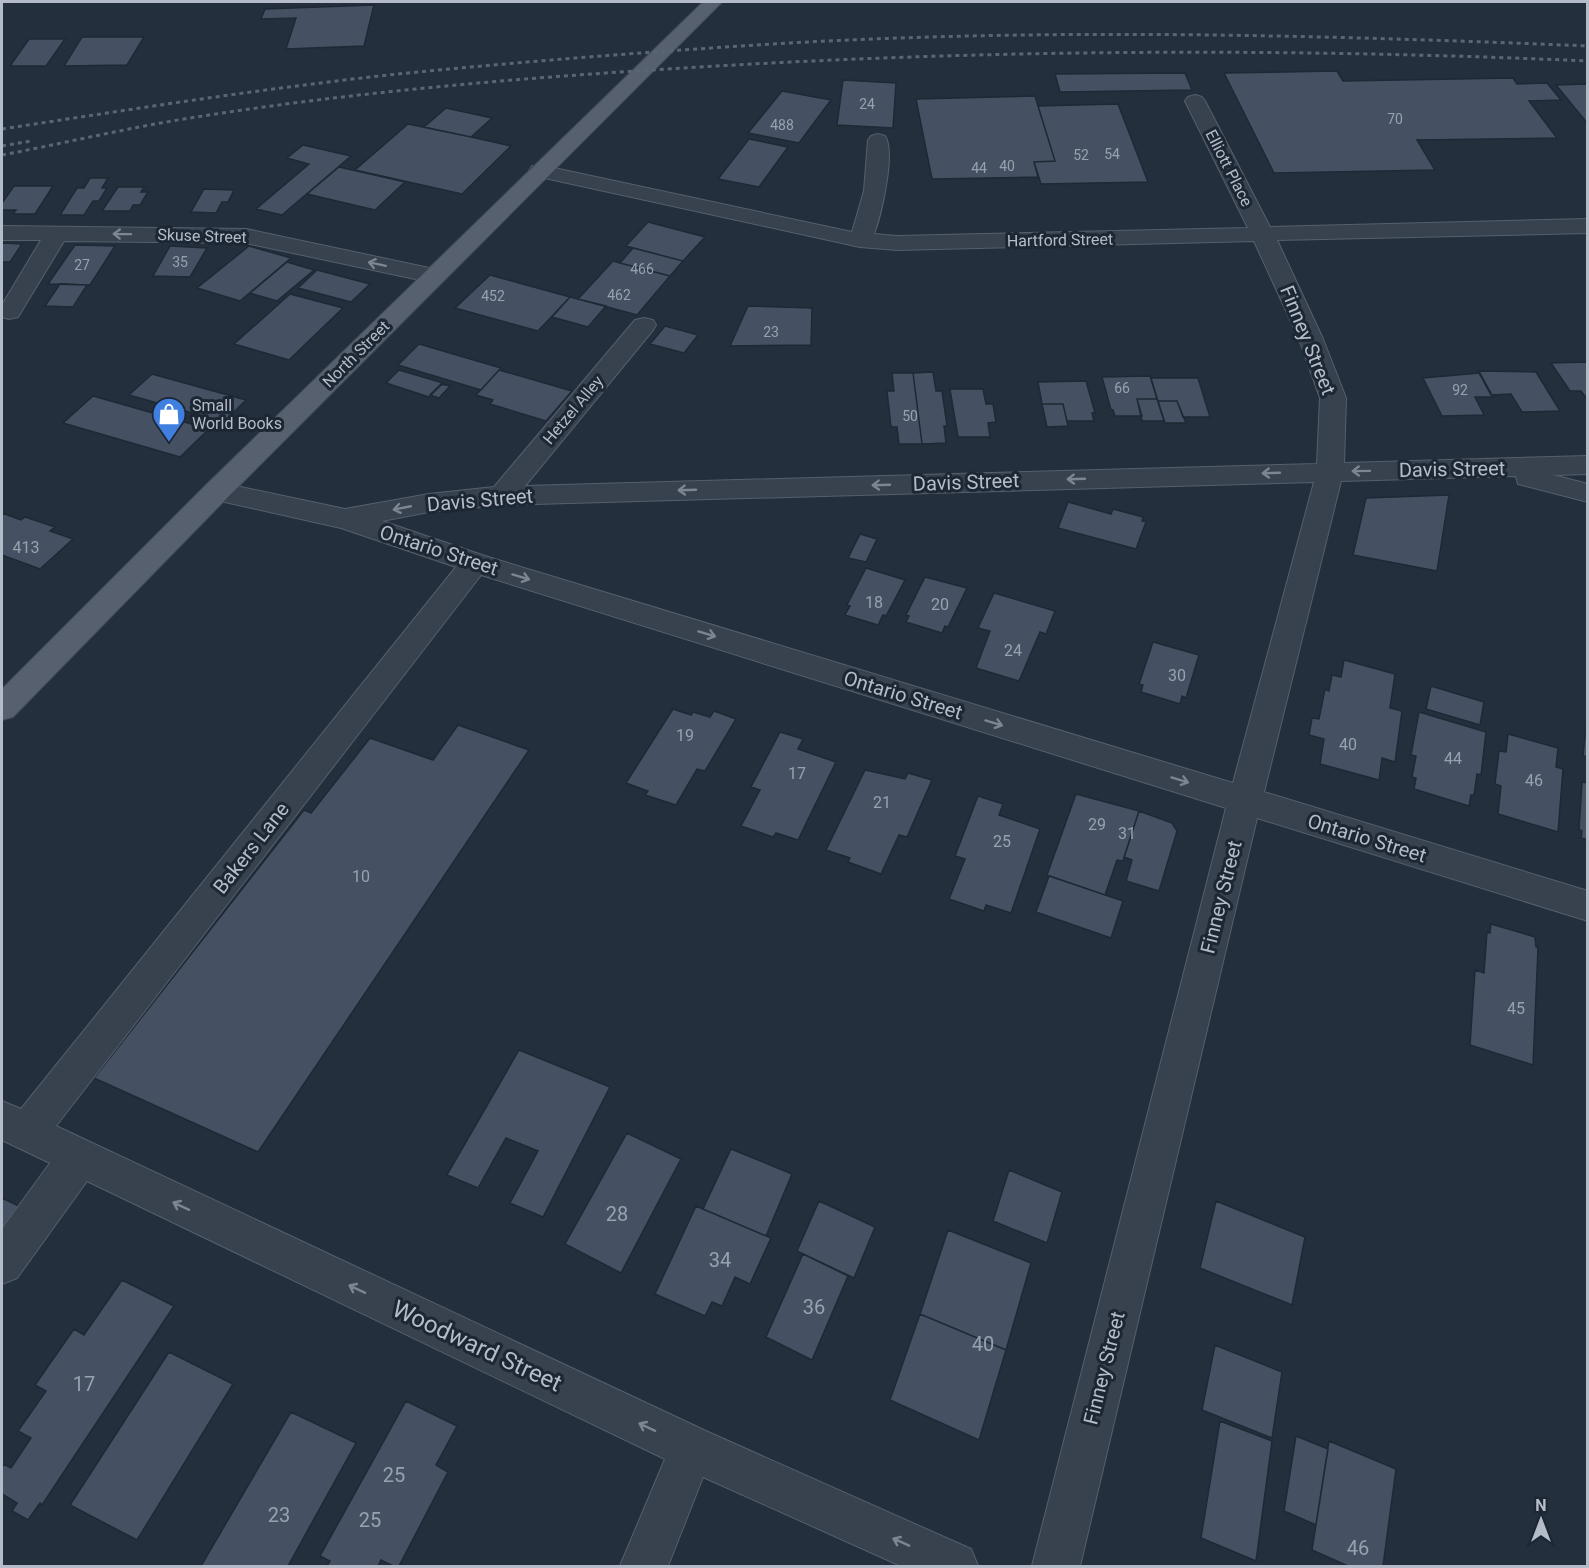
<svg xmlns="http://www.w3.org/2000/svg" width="1589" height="1568" font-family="Roboto,sans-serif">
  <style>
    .building { fill: #455162; stroke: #1f2835; stroke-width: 1.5 }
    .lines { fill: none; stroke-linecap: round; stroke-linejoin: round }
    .minor-casing { stroke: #565f6c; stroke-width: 2 }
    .major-casing { stroke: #414a57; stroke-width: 2 }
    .minor { fill: #38414e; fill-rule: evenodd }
    .major { fill: #56606e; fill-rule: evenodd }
    .rail { stroke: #5a6575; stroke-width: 3; stroke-dasharray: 4 4; stroke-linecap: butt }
    .oneway { stroke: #7c8592 }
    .labels { text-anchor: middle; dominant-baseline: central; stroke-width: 6; stroke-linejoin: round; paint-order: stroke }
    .far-number-label { font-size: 14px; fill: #98a1af }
    .far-street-label { font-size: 16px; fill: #b4bcc9; stroke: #1d2633 }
    .far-poi-label { font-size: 16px; fill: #b4bcc9; stroke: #1d2633; text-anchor: start }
    .number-label { font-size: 16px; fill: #98a1af }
    .street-label { font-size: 20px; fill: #b4bcc9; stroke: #1d2633 }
    .near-number-label { font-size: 20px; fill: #98a1af }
    .near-street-label { font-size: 24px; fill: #b4bcc9; stroke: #1d2633 }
  </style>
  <rect width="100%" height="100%" fill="#242f3e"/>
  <!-- building -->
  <path class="building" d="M374 5 364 46 286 49 296 18 261 19 265 9Z
    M82 37H144L127 65 64 66Z
    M29 39H65L46 66H10Z
    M1337 71 1343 81 1513 78 1517 84 1547 83 1561 100 1529 101 1557 138 1417 140 1435 170 1274 173 1224 73Z
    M1185 73 1192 90 1060 92 1055 74Z
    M843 80 896 83 893 128 837 125Z
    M1588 84V124L1556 85Z
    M782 91 831 100 799 143 748 133Z
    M1035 96 1055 161 1034 162 1038 177 932 179 916 99Z
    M1118 104 1148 182 1041 184 1034 162 1055 161 1038 106Z
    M446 108 492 118 471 137 424 127Z
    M408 124 471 137 511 146 462 194 355 170Z
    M749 139 788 147 759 187 718 179Z
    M303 145 351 156 282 215 256 209 309 164 287 158Z
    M339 167 405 182 375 210 307 194Z
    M90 178H108L102 188H107L99 201H93L84 215H60L77 188H84Z
    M14 186H53L35 214H13L16 210H2V203Z
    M118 187H144L141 192H148L140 205H133L130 211H102Z
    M204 189 234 190 228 202H222L216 213 191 212Z
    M648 222 705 237 683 261 626 246Z
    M2 243 22 244 10 262H2Z
    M75 245 115 246 90 285 48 284Z
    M170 246 207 248 190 277 153 276Z
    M249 246 291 258 240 301 197 288Z
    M633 248 683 261 670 276 620 263Z
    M613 261 620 263 670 276 637 315 578 299Z
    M287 262 314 270 277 301 250 293Z
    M317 270 370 284 351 302 298 288Z
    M490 275 570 297 538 331 455 308Z
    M60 284 87 285 73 307 45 306Z
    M290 294 343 308 289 360 234 344Z
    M570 297 606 306 588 327 552 317Z
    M748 306 812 308 811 345 730 346Z
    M665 326 698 335 684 353 650 344Z
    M419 344 501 368 481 390 398 365Z
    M1588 362V400L1581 391H1570L1551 363Z
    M399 370 443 383 429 397 386 383Z
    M499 370 572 391 546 421 490 404 493 400 476 395Z
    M1478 371 1536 372 1560 411 1522 412 1511 394 1491 395Z
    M933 372 936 391H942L947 426H944L946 443 922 444 913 373Z
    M892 373H913L922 444H899L897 427H891L887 391H894Z
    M1480 373 1493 397H1475L1484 415 1442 416 1423 378Z
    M152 374 246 400 224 422 129 395Z
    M1150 376 1157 399H1137L1142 416H1115L1113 410H1111L1102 377Z
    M1151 378H1198L1210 417H1183L1177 401H1158Z
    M1086 381 1095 413H1092L1094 421H1067L1063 404H1042L1038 382Z
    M441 384 450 386 439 398 430 395Z
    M950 389H983L986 404H993L996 422 988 423 990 437H958Z
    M93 396 209 429 180 457 63 423Z
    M1137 399H1157L1164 421H1142Z
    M1158 401H1177L1186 423H1165Z
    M1042 404H1063L1068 426 1047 427Z
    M1449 495 1437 571 1353 555 1366 498Z
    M1068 502 1111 514 1113 509 1143 517 1142 521 1146 522 1136 549 1058 528Z
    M2 513 21 520 25 517 55 527 50 531 73 539 40 569 2 555Z
    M860 534 877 539 866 562 848 558Z
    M866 568 905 580 886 616 883 615 878 625 845 615 850 606 847 605Z
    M925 577 967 588 948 627 945 626 942 633 906 622 909 616 906 615Z
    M994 593 1055 611 1046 634 1040 632 1019 681 976 668 990 631 978 628Z
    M1153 642 1199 655 1186 698 1182 696 1180 704 1141 692 1143 685 1139 684Z
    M1344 660 1395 674 1390 708 1402 711 1395 762 1382 758 1379 780 1320 764 1324 739 1309 735 1312 718 1319 719 1325 689 1329 691 1332 675 1341 677Z
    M1431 686 1484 702 1480 725 1426 709Z
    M673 709 691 715 693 712 710 717 714 711 736 719 705 771 697 769 676 805 645 795 648 791 626 783Z
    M1419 712 1486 732 1481 775 1477 774 1474 795H1471L1469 806 1414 789 1416 778 1412 777 1416 756 1411 755Z
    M458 725 529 750 258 1152 94 1078 304 810 311 813 370 738 433 760Z
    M1586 726 1588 727V757L1583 756Z
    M780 732 803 739 798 749 836 762 798 840 776 833 773 837 741 826 760 790 751 787Z
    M1508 734 1558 748 1556 767 1563 769 1558 832 1498 814 1501 786 1495 784 1499 751 1506 752Z
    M865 770 905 779 908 773 932 780 907 837 899 835 881 874 848 862 850 858 826 850Z
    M1582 782 1588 783V840L1581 838 1582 831 1579 829Z
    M1076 794 1139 811 1123 861 1117 860 1105 895 1047 875Z
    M978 796 1003 804 999 815 1040 829 1011 913 986 905 984 911 949 899 965 859 955 856Z
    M1139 811 1172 823 1177 831 1159 891 1126 881 1132 860 1124 857Z
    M1049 876 1123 901 1111 938 1036 912Z
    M1491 924 1535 937 1536 947 1538 948 1533 1065 1470 1045 1475 970 1484 973 1487 932 1490 933Z
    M519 1050 610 1087 543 1217 510 1203 538 1151 506 1138 478 1188 447 1175Z
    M627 1133 681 1159 621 1273 565 1244Z
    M731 1149 792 1174 766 1236 703 1209Z
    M1009 1170 1062 1192 1047 1243 993 1221Z
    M2 1198 19 1206 2 1229Z
    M819 1201 875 1227 854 1278 797 1251Z
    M1216 1201 1305 1237 1292 1305 1200 1268Z
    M696 1206 771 1238 750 1284 735 1277 722 1306 712 1302 705 1316 655 1294Z
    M948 1230 1031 1263 1006 1350 920 1314Z
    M803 1254 848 1276 812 1360 766 1337Z
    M122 1280 174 1306 42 1505 40 1503 28 1520 12 1511 17 1503 2 1494V1467L4 1464 11 1468 31 1438 18 1431 46 1391 35 1385 74 1329 84 1335Z
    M920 1314 1006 1350 979 1440 890 1400Z
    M1215 1345 1282 1372 1272 1438 1202 1410Z
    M169 1352 233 1384 137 1540 70 1505Z
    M406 1401 457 1426 436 1465 448 1472 399 1566H393L381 1560 378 1566H327L330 1561 320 1556Z
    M291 1412 356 1443 288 1566H201Z
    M1220 1421 1272 1441 1256 1561 1201 1538Z
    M1296 1436 1328 1449 1316 1525 1284 1511Z
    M1329 1441 1396 1469 1383 1566H1348L1312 1550Z"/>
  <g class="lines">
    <!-- minor casing -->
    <g class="minor-casing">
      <path id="minor" d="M1195 95 1202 97 1205 101 1270 227 1588 219V233L1277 240 1323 339 1346 398 1344 463 1588 456V474L1553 475 1588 484V502L1518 484 1516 476 1341 481 1264 792 1588 891V921L1257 818 1080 1566H1032L1226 808 481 575 56 1126 708 1432 971 1549 978 1566H901L703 1477 668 1566H620L665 1459 87 1181 17 1278 2 1284V1229L50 1163 2 1140V1101L21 1109 456 567 341 528 207 498 203 491 207 484 217 482 345 509 429 494 494 487 635 320 644 318 653 320 656 325 653 330 525 486 1317 464 1320 398 1299 339 1254 241 897 250 860 247 540 177 532 176 529 171 532 166 540 165 852 232 864 191 868 140 871 136 878 134 885 136C896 152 881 216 874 234L897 236 1248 228 1185 101 1188 97ZM1314 482 1233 783 485 556 382 521 429 512 502 505Z
        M2 226 246 229 434 269 442 271 446 276 442 281 434 283 246 243 64 241 18 317 9 319 2 317V305L41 240H2Z"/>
    </g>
    <!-- major casing -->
    <g class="major-casing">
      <path id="major" d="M703 2H722L227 498 13 717 2 720V689L207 484Z"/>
    </g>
    <!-- minor -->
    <use href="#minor" class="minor"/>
    <!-- major -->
    <use href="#major" class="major"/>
    <!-- rail -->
    <path class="rail" d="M2 129C134 109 265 88 398 74 528 61 658 51 789 43 1055 28 1322 35 1588 46
      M2 146 31 141
      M2 155C65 143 127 128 190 118 359 91 530 77 700 67 996 49 1292 48 1588 61"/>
  </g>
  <!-- one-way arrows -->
  <defs><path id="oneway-shaft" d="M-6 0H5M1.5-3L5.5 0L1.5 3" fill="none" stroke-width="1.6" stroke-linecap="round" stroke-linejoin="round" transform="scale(1.5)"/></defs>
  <g class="oneway">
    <use href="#oneway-shaft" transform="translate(122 234) rotate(-179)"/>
    <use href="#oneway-shaft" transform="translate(377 264) rotate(-168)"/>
    <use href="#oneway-shaft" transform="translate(1361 471) rotate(179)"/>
    <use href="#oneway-shaft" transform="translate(1271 473) rotate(178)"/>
    <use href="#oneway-shaft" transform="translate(1076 479) rotate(178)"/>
    <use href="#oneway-shaft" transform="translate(881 485) rotate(178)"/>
    <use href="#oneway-shaft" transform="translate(687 490) rotate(178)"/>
    <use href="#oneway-shaft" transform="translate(402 508) rotate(169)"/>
    <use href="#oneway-shaft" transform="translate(521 577) rotate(17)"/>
    <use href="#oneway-shaft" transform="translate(707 634) rotate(17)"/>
    <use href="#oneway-shaft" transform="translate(994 723) rotate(17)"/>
    <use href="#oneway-shaft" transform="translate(1180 780) rotate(17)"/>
    <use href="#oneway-shaft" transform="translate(181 1206) rotate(-155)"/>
    <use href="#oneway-shaft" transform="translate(357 1289) rotate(-155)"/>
    <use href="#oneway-shaft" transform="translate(647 1427) rotate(-155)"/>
    <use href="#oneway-shaft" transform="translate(901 1542) rotate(-156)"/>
  </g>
  <!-- icons -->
  <defs>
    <g id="shop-pin" transform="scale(1.725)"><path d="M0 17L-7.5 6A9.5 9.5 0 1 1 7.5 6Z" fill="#3f7fe0" stroke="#1d2633"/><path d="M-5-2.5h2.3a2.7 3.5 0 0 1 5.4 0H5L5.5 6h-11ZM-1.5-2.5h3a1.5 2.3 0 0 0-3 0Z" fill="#fff"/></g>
  </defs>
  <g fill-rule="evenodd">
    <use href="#shop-pin" x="169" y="414"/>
  </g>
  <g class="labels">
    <!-- far-number labels -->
    <g class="far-number-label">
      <text x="867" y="104">24</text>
      <text x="1395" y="119">70</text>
      <text x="782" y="125">488</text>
      <text x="1112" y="154">54</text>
      <text x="1081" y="155">52</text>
      <text x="1007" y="166">40</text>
      <text x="979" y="168">44</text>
      <text x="180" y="262">35</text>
      <text x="82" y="265">27</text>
      <text x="642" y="269">466</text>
      <text x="619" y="295">462</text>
      <text x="493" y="296">452</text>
      <text x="771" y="332">23</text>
      <text x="1122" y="388">66</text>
      <text x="1460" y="390">92</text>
      <text x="910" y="416">50</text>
    </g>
    <!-- far-street labels -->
    <g class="far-street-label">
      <text transform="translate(1229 168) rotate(63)">Elliott Place</text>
      <text transform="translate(202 236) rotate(2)">Skuse Street</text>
      <text transform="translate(1060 240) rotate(-1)">Hartford Street</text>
      <text transform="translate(356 354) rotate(-45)">North Street</text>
      <text transform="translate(573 410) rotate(-50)">Hetzel Alley</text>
    </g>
    <!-- far-poi labels -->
    <g class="far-poi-label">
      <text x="192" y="405">Small<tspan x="192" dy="18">World Books</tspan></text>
    </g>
    <!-- number labels -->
    <g class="number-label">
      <text x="26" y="547">413</text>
      <text x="874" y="602">18</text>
      <text x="940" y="604">20</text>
      <text x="1013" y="650">24</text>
      <text x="1177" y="675">30</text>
      <text x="685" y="735">19</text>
      <text x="1348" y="744">40</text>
      <text x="1453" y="758">44</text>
      <text x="797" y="773">17</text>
      <text x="1534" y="780">46</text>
      <text x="882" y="802">21</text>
      <text x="1097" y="824">29</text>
      <text x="1127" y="833">31</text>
      <text x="1002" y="841">25</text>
      <text x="361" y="876">10</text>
      <text x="1516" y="1008">45</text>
    </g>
    <!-- street labels -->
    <g class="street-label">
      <text transform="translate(1308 340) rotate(68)">Finney Street</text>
      <text transform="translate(1452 469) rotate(-1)">Davis Street</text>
      <text transform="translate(966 482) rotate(-2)">Davis Street</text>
      <text transform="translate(480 500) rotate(-5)">Davis Street</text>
      <text transform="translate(439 550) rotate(18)">Ontario Street</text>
      <text transform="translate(903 695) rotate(17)">Ontario Street</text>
      <text transform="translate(1367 838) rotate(17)">Ontario Street</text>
      <text transform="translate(251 848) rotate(-52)">Bakers Lane</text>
      <text transform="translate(1221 897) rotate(-76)">Finney Street</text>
      <text transform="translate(1104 1368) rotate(-76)">Finney Street</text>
    </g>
    <!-- near-number labels -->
    <g class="near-number-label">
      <text x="617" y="1214">28</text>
      <text x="720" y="1260">34</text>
      <text x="814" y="1307">36</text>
      <text x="983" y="1344">40</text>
      <text x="84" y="1384">17</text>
      <text x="394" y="1475">25</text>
      <text x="279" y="1515">23</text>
      <text x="370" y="1520">25</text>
      <text x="1358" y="1548">46</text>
    </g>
    <!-- near-street labels -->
    <g class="near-street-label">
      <text transform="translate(477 1346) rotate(25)">Woodward Street</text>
    </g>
  </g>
  <!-- border -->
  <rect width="1589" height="1568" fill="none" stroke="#b4bcc9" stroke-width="6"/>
  <!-- north arrow -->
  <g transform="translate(1541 1520)" stroke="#1d2633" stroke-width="4.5" paint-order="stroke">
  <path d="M0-4.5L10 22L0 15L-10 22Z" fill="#b4bcc9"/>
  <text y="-9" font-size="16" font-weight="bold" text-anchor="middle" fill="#b4bcc9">N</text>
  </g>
</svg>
